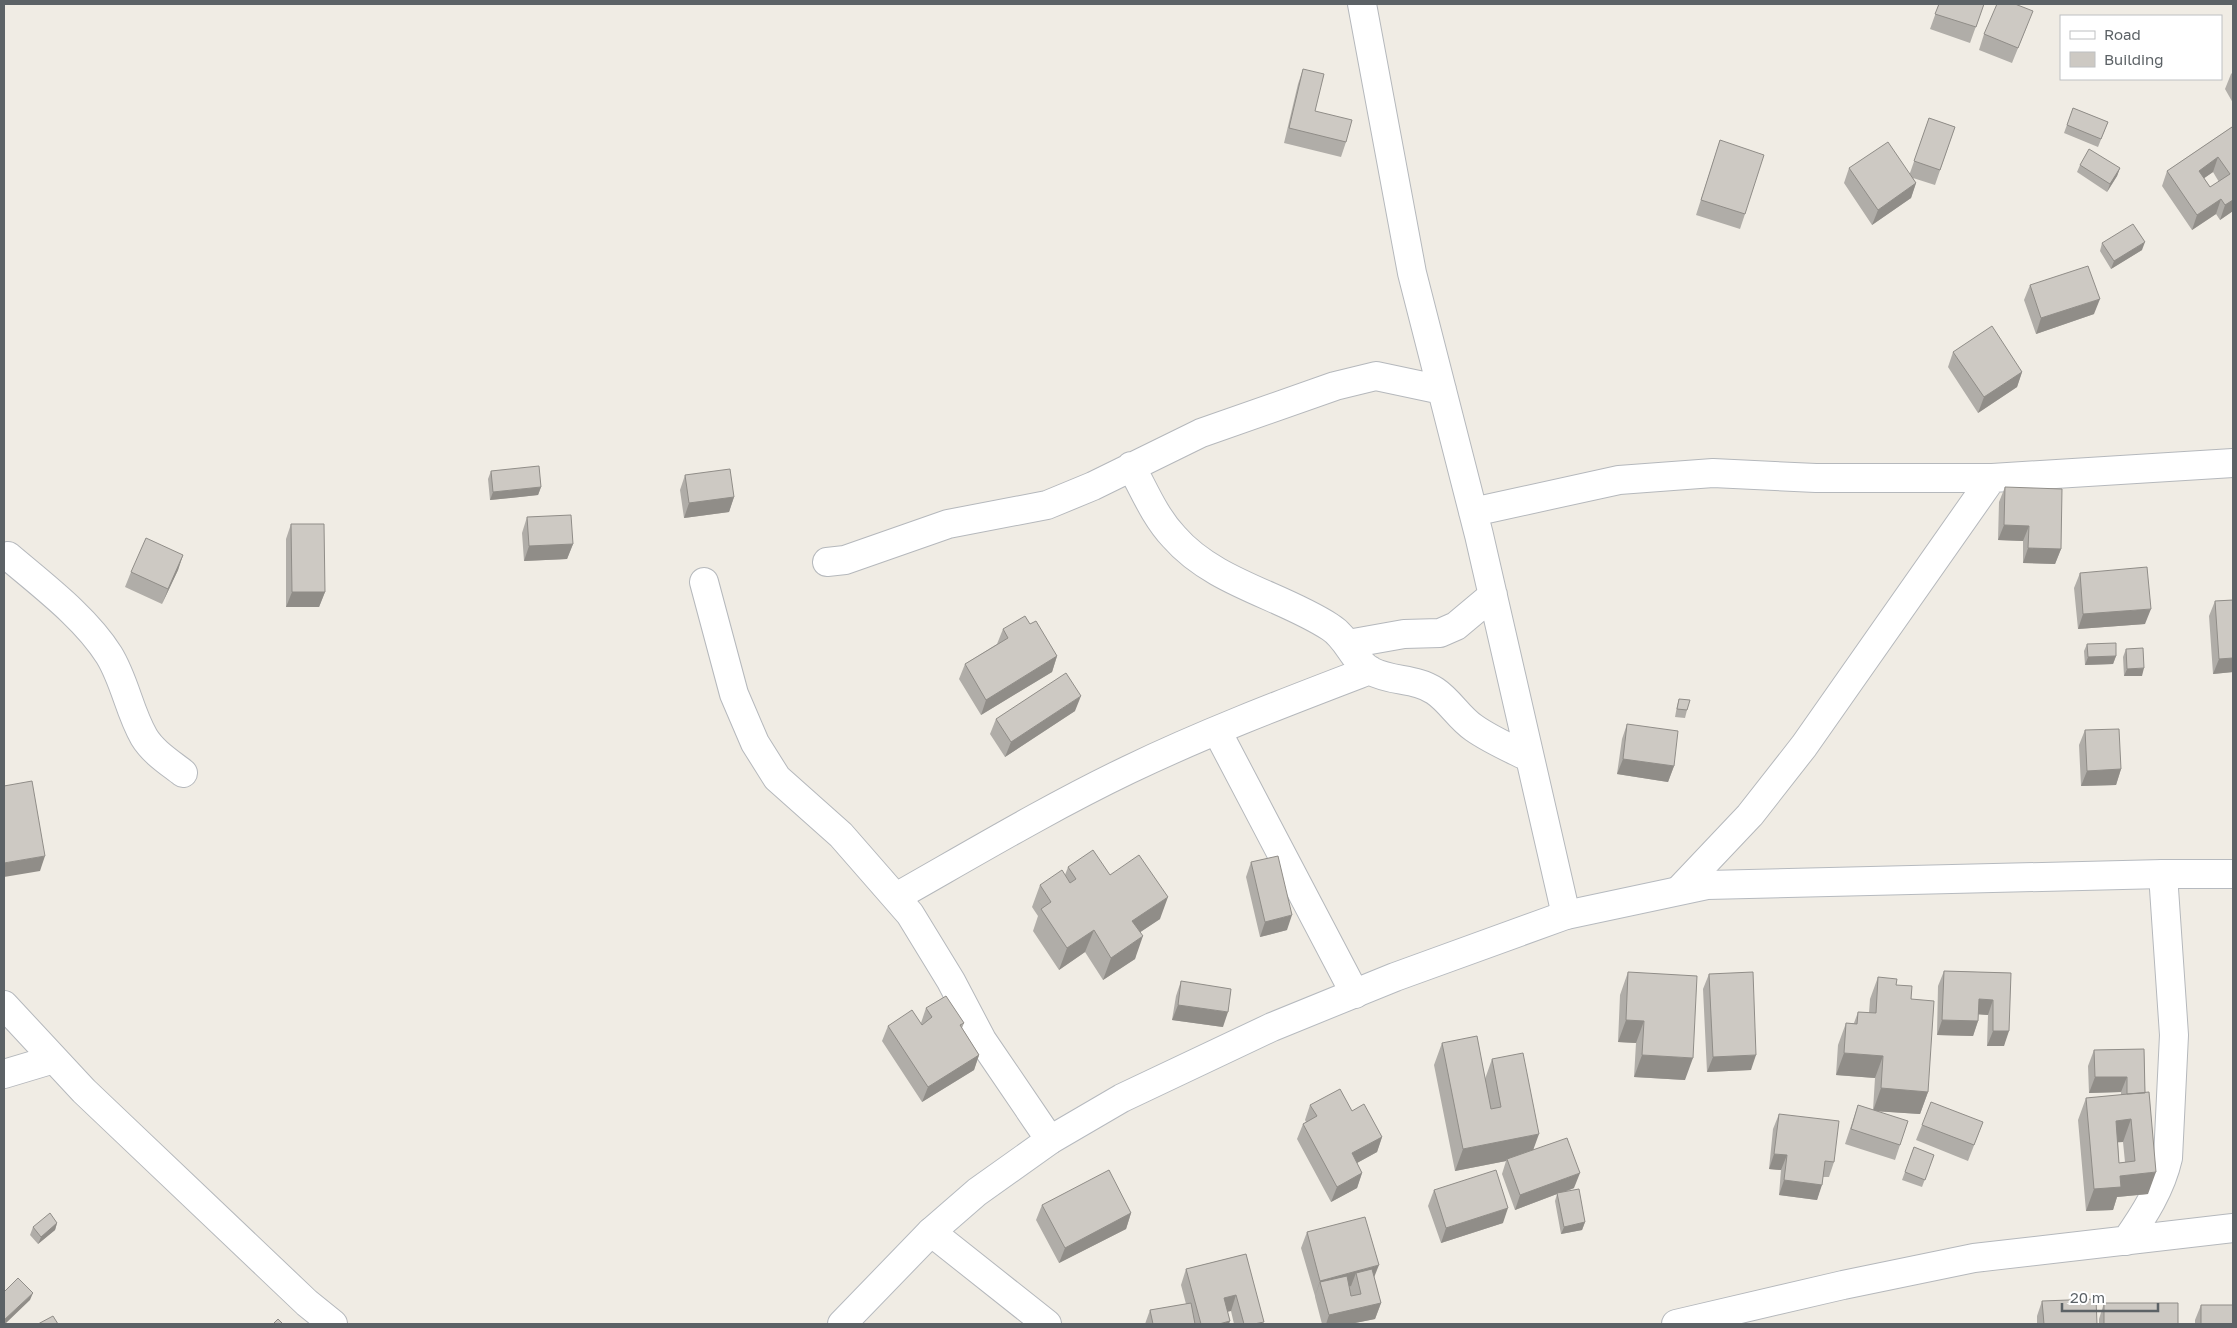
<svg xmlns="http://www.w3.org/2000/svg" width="2237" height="1328" font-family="'Golos Text',sans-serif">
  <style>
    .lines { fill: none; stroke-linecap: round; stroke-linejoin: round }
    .street-casing { stroke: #b5b8bc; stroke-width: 30 }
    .secondary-casing { stroke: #b6babf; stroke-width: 30 }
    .street { stroke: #fff; stroke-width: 28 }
    .secondary { stroke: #fff; stroke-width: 28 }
    .wall { fill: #b0ada8; fill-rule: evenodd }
    .shaded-wall { fill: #908d88 }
    .building { fill: #cdc9c3; stroke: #908d88; fill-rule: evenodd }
  </style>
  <rect width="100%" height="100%" fill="#f0ece4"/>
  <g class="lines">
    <!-- street casing -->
    <g class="street-casing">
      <path id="street" d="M1362 4 1412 273 1479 535 1566 915
        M1131 466C1144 490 1155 517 1174 537 1214 583 1281 595 1330 627 1348 638 1353 661 1371 671 1392 682 1416 678 1435 691 1450 701 1459 718 1474 728 1491 740 1512 749 1530 758
        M1473 512 1619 480 1713 473 1816 478H1992L2233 463
        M8 556C42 585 85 617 109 655 125 681 129 711 144 737 153 752 169 762 183 773
        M827 562 845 560 948 524 1047 505 1093 486 1201 433 1335 386 1376 376 1442 390
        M704 582 734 694 755 743 777 778 841 835 910 914 951 981 982 1040 1050 1140
        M1348 644 1404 634 1440 633 1456 626 1493 595
        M1217 731 1355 994
        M1679 890 1750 815 1804 746 1992 478
        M896 897C972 854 1049 808 1128 770 1207 732 1289 701 1370 670
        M4 1005 84 1091 307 1303 333 1324
        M4 1074 54 1059
        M931 1232 1047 1324
        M2126 1241C2144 1215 2161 1189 2168 1158L2174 1035 2163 874
        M1676 1324 1843 1285 1974 1258 2233 1228"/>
    </g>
    <!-- secondary casing -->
    <g class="secondary-casing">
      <path id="secondary" d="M842 1324 931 1232 977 1192 1050 1140 1122 1098 1272 1027 1395 977 1566 915 1707 885 2163 874H2233"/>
    </g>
    <!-- street -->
    <use href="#street" class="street"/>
    <!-- secondary -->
    <use href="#secondary" class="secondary"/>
  </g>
  <!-- wall -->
  <path class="wall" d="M1939 4H1984L1970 43 1930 29Z
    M2027 26 2012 63 1979 50 1984 34Z
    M1303 69 1315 111 1346 142 1341 157 1284 143 1298 84Z
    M2233 72V103L2225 89 2231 74Z
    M2073 108 2108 122 2098 147 2064 133Z
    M1929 118 1955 127 1935 185 1913 178 1916 183 1911 198 1872 225 1844 183 1849 168 1910 173Z
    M2232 127 2233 211 2220 220 2216 214 2192 230 2162 186 2167 171ZM2213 172 2219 182 2210 187 2204 178Z
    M1720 140 1745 214 1740 229 1696 215Z
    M2080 165 2120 168 2117 176 2107 192 2077 172Z
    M2102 243 2142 250 2111 269 2100 251Z
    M2030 285 2094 314 2036 334 2024 300Z
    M1953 352 2022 372 2017 387 1978 413 1948 367Z
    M491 471 541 487 538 495 490 500 488 479Z
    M685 475 734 497 729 512 684 518 680 490Z
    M2005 487 2061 549 2055 564 2023 563V541L1998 540 1999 502Z
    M527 517 573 544 567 559 524 561 522 533Z
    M291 524 325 592 319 607H286V539Z
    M183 555 178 570 162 604 125 587 131 572Z
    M2080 573 2145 624 2078 629 2074 588Z
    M2233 600V672L2213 674 2209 616 2215 601Z
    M1030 624 1057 656 1052 672 981 715 959 679 965 664 997 644 1003 629Z
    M2087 644 2116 656 2113 664 2085 665 2084 651Z
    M2126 649 2142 676H2124L2123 657Z
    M1679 699 1687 710 1685 718 1675 717 1677 706Z
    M1075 711 1005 757 990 734 996 719Z
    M1627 724 1674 766 1668 782 1617 774 1622 739Z
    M2085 730 2121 769 2116 785 2081 786 2079 745Z
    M1251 862 1287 930 1260 937 1246 877Z
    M1068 867 1110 875 1160 919 1140 932 1135 959 1103 980 1085 952 1059 970 1033 931 1038 916 1032 907 1040 885 1065 875Z
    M1944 971 2011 973 2004 1046H1987L1988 1015 1978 1014V1021L1973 1036 1937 1035 1938 986Z
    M1628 972 1685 1080 1634 1077 1636 1043 1618 1042 1620 995Z
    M1709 974 1751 1070 1707 1072 1703 989Z
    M1878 977 1896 985 1911 999 1928 1092 1920 1114 1876 1111 1900 1145 1895 1160 1845 1144 1858 1105 1873 1110 1875 1078 1836 1075 1838 1045 1846 1023H1854L1858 1012 1869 1013 1870 999Z
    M1181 981 1223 1027 1172 1020 1176 996Z
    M926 1008 964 1023 962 1028 979 1055 974 1070 922 1102 882 1041 888 1026 921 1023Z
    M1442 1043 1485 1079 1492 1059 1534 1150 1574 1188 1565 1192 1585 1222 1582 1230 1561 1234 1555 1201 1557 1194 1515 1210 1502 1174 1506 1161 1455 1171 1434 1065Z
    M2144 1049 2148 1194 2117 1197 2113 1210 2086 1211 2078 1120 2086 1098 2121 1095V1092L2089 1093 2088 1066 2094 1050ZM2118 1142H2123L2125 1162 2119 1163Z
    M1310 1105 1352 1111 1382 1137 1377 1152 1357 1163 1362 1173 1357 1188 1331 1202 1297 1139 1303 1124 1306 1122 1305 1120Z
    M1779 1114 1834 1162 1829 1177H1823L1817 1200 1779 1195 1781 1170 1769 1169 1773 1129Z
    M1983 1122 1968 1161 1916 1140 1922 1125Z
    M1914 1147 1934 1155 1922 1187 1902 1180Z
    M1434 1190 1503 1223 1441 1243 1428 1206Z
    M1042 1205 1131 1213 1126 1229 1059 1263 1036 1220Z
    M57 1223 55 1230 38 1244 30 1235 33 1227Z
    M1307 1232 1374 1277 1381 1303 1375 1319 1350 1324H1322L1315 1297V1296L1301 1248Z
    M1246 1254 1263 1324H1234L1231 1311H1227L1229 1324H1145L1150 1310 1186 1304 1181 1285 1186 1269Z
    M2042 1301 2097 1324H2037V1316Z
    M2104 1303 2178 1324H2099V1319Z
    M2201 1305 2233 1324H2195V1320Z"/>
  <!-- shaded-wall -->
  <path class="shaded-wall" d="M2218 157 2213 172 2193 186 2199 171Z
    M2120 168 2117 176 2107 192 2110 184Z
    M1916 183 1911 198 1872 225 1878 210Z
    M2233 196V211L2220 220 2225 205Z
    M2221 199 2216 214 2192 230 2197 215Z
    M2145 242 2142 250 2111 269 2114 261Z
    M2100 299 2094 314 2036 334 2041 318Z
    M2022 372 2017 387 1978 413 1984 397Z
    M541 487 538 495 490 500 493 492Z
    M734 497 729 512 684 518 689 503Z
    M2004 525 2029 526 2023 541 1998 540Z
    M573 544 567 559 524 561 529 546Z
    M2028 548 2061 549 2055 564 2023 563Z
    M183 555 178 570 162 604 168 589Z
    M292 592H325L319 607H286Z
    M2151 609 2145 624 2078 629 2083 614Z
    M1057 656 1052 672 981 715 986 700Z
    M2116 656 2113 664 2085 665 2088 657Z
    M2233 658V672L2213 674 2219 659Z
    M2144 668 2142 676H2124L2127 669Z
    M1081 696 1075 711 1005 757 1011 742Z
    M1623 759 1674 766 1668 782 1617 774Z
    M2121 769 2116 785 2081 786 2087 771Z
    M45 856 40 871 4 877V863Z
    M1168 897 1160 919 1124 943 1132 921Z
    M1292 915 1287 930 1260 937 1265 922Z
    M1094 930 1085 952 1059 970 1067 948Z
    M1143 936 1135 959 1103 980 1111 958Z
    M1979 999 1993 1000 1988 1015 1973 1014Z
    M1178 1005 1228 1012 1223 1027 1172 1020Z
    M1626 1020 1644 1021 1636 1043 1618 1042Z
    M1942 1020 1978 1021 1973 1036 1937 1035Z
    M1993 1031H2009L2004 1046H1987Z
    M1844 1053 1883 1056 1875 1078 1836 1075Z
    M979 1055 974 1070 922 1102 928 1087Z
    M1642 1055 1693 1058 1685 1080 1634 1077Z
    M1756 1055 1751 1070 1707 1072 1713 1057Z
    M2095 1077H2127L2121 1092 2089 1093Z
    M1881 1088 1928 1092 1920 1114 1873 1111Z
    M2131 1119 2123 1142 2108 1143 2116 1121Z
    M1539 1134 1531 1156 1507 1159 1506 1161 1455 1171 1463 1149Z
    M1382 1137 1377 1152 1346 1169 1352 1153Z
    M1774 1154 1787 1155 1781 1170 1769 1169Z
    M2156 1172 2148 1194 2117 1197 2113 1210 2086 1211 2094 1189 2120 1176Z
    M1362 1173 1357 1188 1331 1202 1337 1187Z
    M1580 1173 1574 1188 1558 1194 1557 1193V1194L1515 1210 1520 1195Z
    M1784 1180 1822 1185 1817 1200 1779 1195Z
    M1508 1208 1503 1223 1441 1243 1446 1228Z
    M1131 1213 1126 1229 1059 1263 1065 1248Z
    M1585 1222 1582 1230 1561 1234 1564 1227Z
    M57 1223 55 1230 38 1244 41 1237Z
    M1379 1265 1373 1280 1356 1273 1351 1286 1323 1294 1320 1282 1315 1296 1320 1281Z
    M33 1293 30 1300 5 1324H4V1320Z
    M1236 1295 1231 1311 1219 1314 1224 1298Z
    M1381 1303 1375 1319 1350 1324H1326L1329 1315Z
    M1230 1321 1229 1324H1219Z"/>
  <!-- building -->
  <path class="building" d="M1939 4H1984L1976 27 1935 14Z
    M1997 4H2015L2033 11 2018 48 1984 34Z
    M1303 69 1324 74 1315 111 1352 120 1346 142 1289 128Z
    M2073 108 2108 122 2101 139 2067 125Z
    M1929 118 1955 127 1940 170 1914 161Z
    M2232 127 2233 129V200L2225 205 2221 199 2197 215 2167 171ZM2218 157 2230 174 2210 187 2199 171Z
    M1720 140 1764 155 1745 214 1701 200Z
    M1888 142 1916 183 1878 210 1849 168Z
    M2089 149 2120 168 2110 184 2080 165Z
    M2133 224 2145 242 2114 261 2102 243Z
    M2088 266 2100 299 2041 318 2030 285Z
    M1992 326 2022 372 1984 397 1953 352Z
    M539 466 541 487 493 492 491 471Z
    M730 469 734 497 689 503 685 475Z
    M2005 487 2062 489 2061 549 2028 548 2029 526 2004 525Z
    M571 515 573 544 529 546 527 517Z
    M291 524H324L325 592H292Z
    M146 538 183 555 168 589 131 572Z
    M2147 567 2151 609 2083 614 2080 573Z
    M2233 600V658L2219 659 2215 601Z
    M1025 616 1030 624 1036 621 1057 656 986 700 965 664 1008 638 1003 629Z
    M2116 643V656L2088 657 2087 644Z
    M2143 648 2144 668 2127 669 2126 649Z
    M1066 673 1081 696 1011 742 996 719Z
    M1679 699 1690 700 1687 710 1677 709Z
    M1627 724 1678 731 1674 766 1623 759Z
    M2119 729 2121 769 2087 771 2085 730Z
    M32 781 45 856 4 863V786Z
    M1093 850 1110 875 1139 855 1168 897 1132 921 1143 936 1111 958 1094 930 1067 948 1041 909 1051 902 1040 885 1062 870 1070 883 1076 879 1068 867Z
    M1278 856 1292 915 1265 922 1251 862Z
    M1944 971 2011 973 2009 1031H1993V1000L1979 999 1978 1021 1942 1020Z
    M1628 972 1697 976 1693 1058 1642 1055 1644 1021 1626 1020Z
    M1753 972 1756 1055 1713 1057 1709 974Z
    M1878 977 1897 979 1896 985 1912 986 1911 999 1934 1001 1928 1092 1881 1088 1883 1056 1844 1053 1846 1023 1857 1024 1858 1012 1876 1013Z
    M1181 981 1231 989 1228 1012 1178 1005Z
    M946 996 964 1023 960 1025 979 1055 928 1087 888 1026 912 1010 922 1025 932 1017 926 1008Z
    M1477 1036 1491 1109 1501 1107 1492 1059 1523 1053 1539 1134 1463 1149 1442 1043Z
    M2144 1049 2145 1093 2127 1094V1077H2095L2094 1050Z
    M1340 1089 1352 1111 1364 1104 1382 1137 1352 1153 1362 1173 1337 1187 1303 1124 1317 1116 1310 1105Z
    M2149 1092 2156 1172 2120 1176 2121 1187 2094 1189 2086 1098ZM2131 1119 2135 1161 2119 1163 2116 1121Z
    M1931 1102 1983 1122 1974 1145 1922 1125Z
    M1858 1105 1908 1121 1900 1145 1851 1129Z
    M1779 1114 1839 1121 1834 1162 1825 1161 1822 1185 1784 1180 1787 1155 1774 1154Z
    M1567 1138 1580 1173 1520 1195 1507 1159Z
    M1914 1147 1934 1155 1925 1180 1905 1172Z
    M1109 1170 1131 1213 1065 1248 1042 1205Z
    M1496 1170 1508 1208 1446 1228 1434 1190Z
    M1579 1189 1585 1222 1564 1227 1557 1193Z
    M50 1213 57 1223 41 1237 33 1227Z
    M1365 1217 1379 1265 1320 1281 1307 1232Z
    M1246 1254 1264 1322 1254 1324H1244L1236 1295 1224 1298 1230 1321 1219 1324H1201L1186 1269Z
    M1372 1269 1381 1303 1329 1315 1320 1282 1347 1276 1351 1296 1361 1294 1356 1273Z
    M18 1278 33 1293 4 1320V1292Z
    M2096 1299 2097 1324H2044L2042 1301Z
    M1191 1303 1195 1324H1153L1150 1310Z
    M2104 1303H2178V1324H2104Z
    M2201 1305H2233V1324H2201Z
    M53 1316 58 1324H38Z
    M278 1319 283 1324H273Z"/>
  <!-- border -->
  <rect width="2237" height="1328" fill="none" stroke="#5c6266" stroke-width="10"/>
  <!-- legend -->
  <rect x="2060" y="15" width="162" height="65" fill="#ffffff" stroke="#bec0c2"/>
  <rect x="2070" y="31" width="25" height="8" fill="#ffffff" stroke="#bec0c2"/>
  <text x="2104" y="40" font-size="15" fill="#5c6266">Road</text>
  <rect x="2070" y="52" width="25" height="15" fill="#cdc9c3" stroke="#bec0c2"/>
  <text x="2104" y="65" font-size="15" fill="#5c6266">Building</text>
  <!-- scale -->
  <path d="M2062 1303v8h96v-8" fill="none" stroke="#5c6266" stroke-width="2.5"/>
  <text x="2070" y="1303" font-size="15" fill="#5c6266" stroke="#ffffff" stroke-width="4" paint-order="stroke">20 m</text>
</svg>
